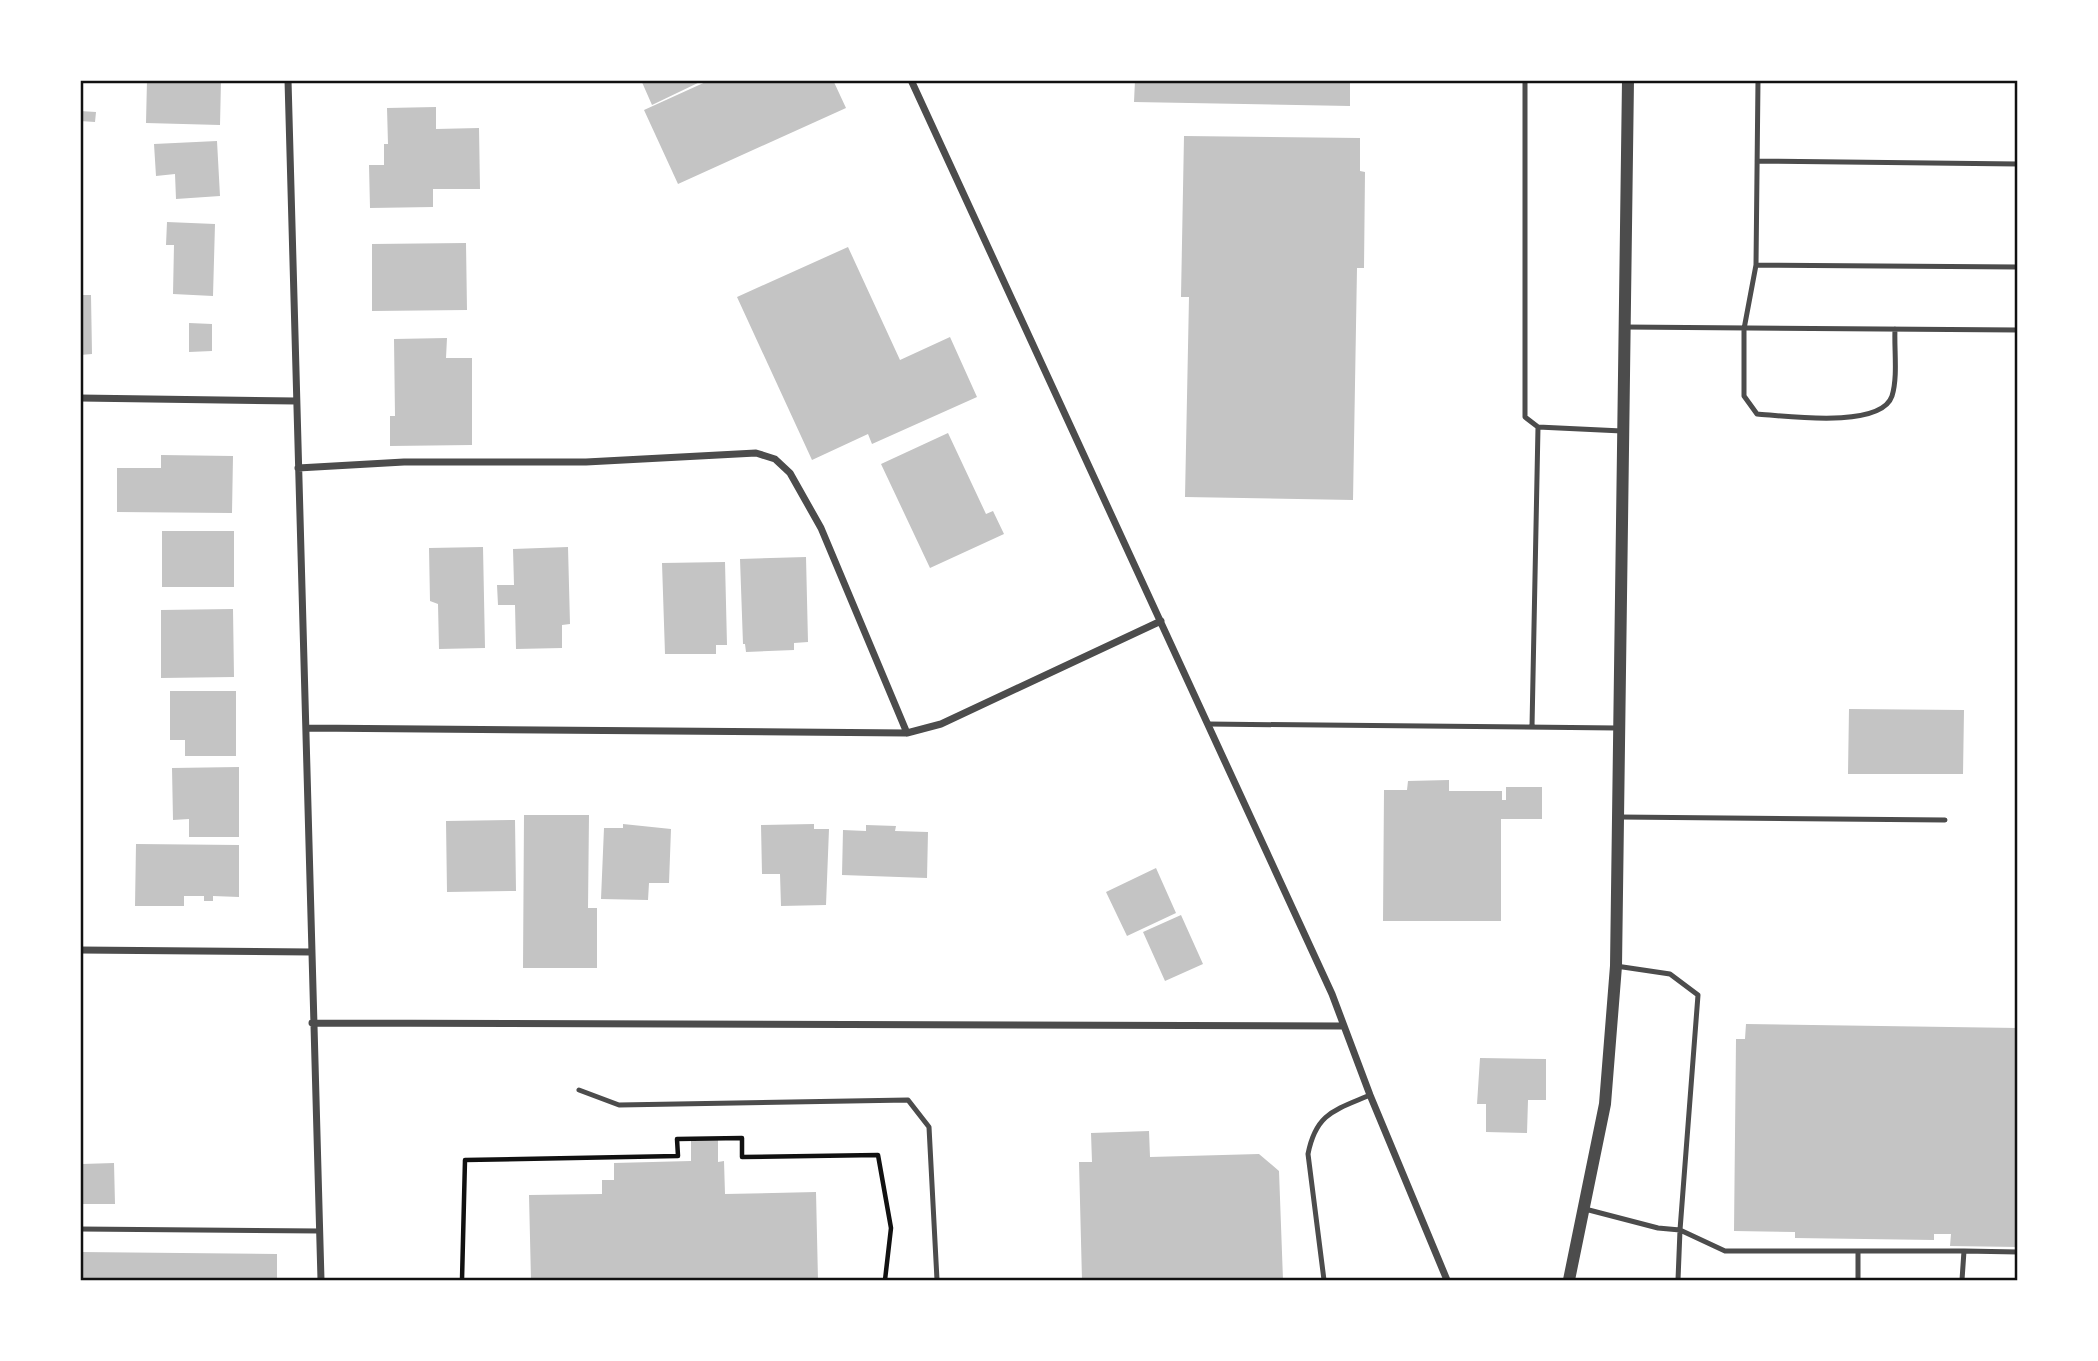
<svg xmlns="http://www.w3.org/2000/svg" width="2098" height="1361" font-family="'Roboto Serif',serif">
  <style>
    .building { fill: #c4c4c4 }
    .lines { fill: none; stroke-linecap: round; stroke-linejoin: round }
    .path { stroke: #111; stroke-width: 4.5 }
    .service { stroke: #4c4c4c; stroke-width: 5 }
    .minor { stroke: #4c4c4c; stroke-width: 7 }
    .tertiary { stroke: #4c4c4c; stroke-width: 12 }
    .neatline { fill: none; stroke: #111; stroke-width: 2.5 }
  </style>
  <rect width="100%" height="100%" fill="#fff"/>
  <!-- building -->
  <path class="building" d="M147 80H221L220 125 146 123Z
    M641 80H704L652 105Z
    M710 80H833L846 108 678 184 644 110Z
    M1135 80H1350V106L1134 102Z
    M436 107V129L479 128 480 189H433V207L370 208 369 165H384V144H388L387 108Z
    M80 111 96 112 95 122 80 121Z
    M1184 136 1360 138V171L1365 172 1364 268H1357L1353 500 1185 497 1189 297H1181Z
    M217 141 220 196 176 199 175 174 156 176 154 144Z
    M167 222 215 224 213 296 173 294 174 245H166Z
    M466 243 467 310 372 311V244Z
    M848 247 900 360 950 337 977 397 872 444 868 434 812 460 737 297Z
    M80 295H91L92 354 80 355Z
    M189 323 212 324V351L189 352Z
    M447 338 446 358H472V445L390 446V416H395L394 339Z
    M948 433 986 514 993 511 1004 534 930 568 881 464Z
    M161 455 233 456 232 513 117 512V468H161Z
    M162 531H234V587H162Z
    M483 547 485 648 439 649 438 604 430 601 429 548Z
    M568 547 570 624 562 625V648L516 649 515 605H498L497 585H514L513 549Z
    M806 557 808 642 794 643V650L746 652 745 644H743L740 559Z
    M725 562 727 645H716V654H665L662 563Z
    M233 609 234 677 161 678V610Z
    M170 691H236V756H185V740H170Z
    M1849 709 1964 710 1963 774H1848Z
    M239 767V837H189V819L173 820 172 768Z
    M1449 780V791H1502V800H1506V787H1542V819H1501V921H1383L1384 790H1407L1408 781Z
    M524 815H589L588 908H597V968H523Z
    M515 820 516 891 447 892 446 821Z
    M623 824 671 829 669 883H649L648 900 601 899 604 828H623Z
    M814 824V829H829L826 905 781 906 780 874H762L761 825Z
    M866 825 896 826 895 831 928 832 927 878 842 875 843 830 866 831Z
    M136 844 239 845V897L213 896V901H204V896H184V906H135Z
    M1156 868 1176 913 1127 936 1106 892Z
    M1181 915 1203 964 1165 981 1143 932Z
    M1746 1024 2018 1028V1247L1950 1246 1951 1234H1934V1240L1795 1238V1232L1734 1231 1736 1039H1745Z
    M1480 1058 1546 1059V1100H1528L1527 1133 1486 1132V1104H1477Z
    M1149 1131 1150 1157 1259 1154 1279 1171 1283 1280H1082L1079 1162H1092L1091 1133Z
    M691 1140H718V1162L724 1161 725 1194 816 1192 818 1280H531L529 1195 602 1194V1180H614V1163L691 1161Z
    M114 1163 115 1204H83L82 1164Z
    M80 1252 277 1254V1280H80Z"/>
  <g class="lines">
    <!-- path -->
    <path class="path" d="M462 1280 465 1160 678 1156 677 1139 742 1138V1157L878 1155 891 1228 885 1280"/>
    <!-- service -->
    <path class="service" d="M1525 80V417L1538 427 1622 431
      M1758 80 1756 265 1744 329V396L1757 414C1786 416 1881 429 1892 396 1898 377 1894 349 1895 329
      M1757 161 2018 164
      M1756 265 2018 267
      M1624 327 2018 330
      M1208 724 1617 728
      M1532 727 1538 427
      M1619 817 1945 820
      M1616 966 1670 974 1698 995 1680 1230 1725 1251H1964
      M579 1090 619 1105 908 1100 929 1127 937 1280
      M1585 1209 1658 1228 1680 1230 1678 1280
      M80 1229 320 1231
      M1324 1280 1308 1154C1316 1113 1335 1110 1370 1095
      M1858 1280V1251
      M1962 1280 1964 1251 2018 1252"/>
    <!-- minor -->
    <path class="minor" d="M288 80 321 1280
      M911 80 1332 994 1370 1095 1447 1280
      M80 398 296 401
      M298 468 404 462H586L756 453 775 459 790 473 821 528 907 733
      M308 728 907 733 941 724 1161 621
      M80 950 311 952
      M312 1023 1342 1026"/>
    <!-- tertiary -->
    <path class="tertiary" d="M1569 1280 1605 1104 1616 966 1628 80"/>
  </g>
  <!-- border -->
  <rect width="2098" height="1361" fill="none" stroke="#ffffff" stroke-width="164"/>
  <rect x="82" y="82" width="1934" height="1197" class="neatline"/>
</svg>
